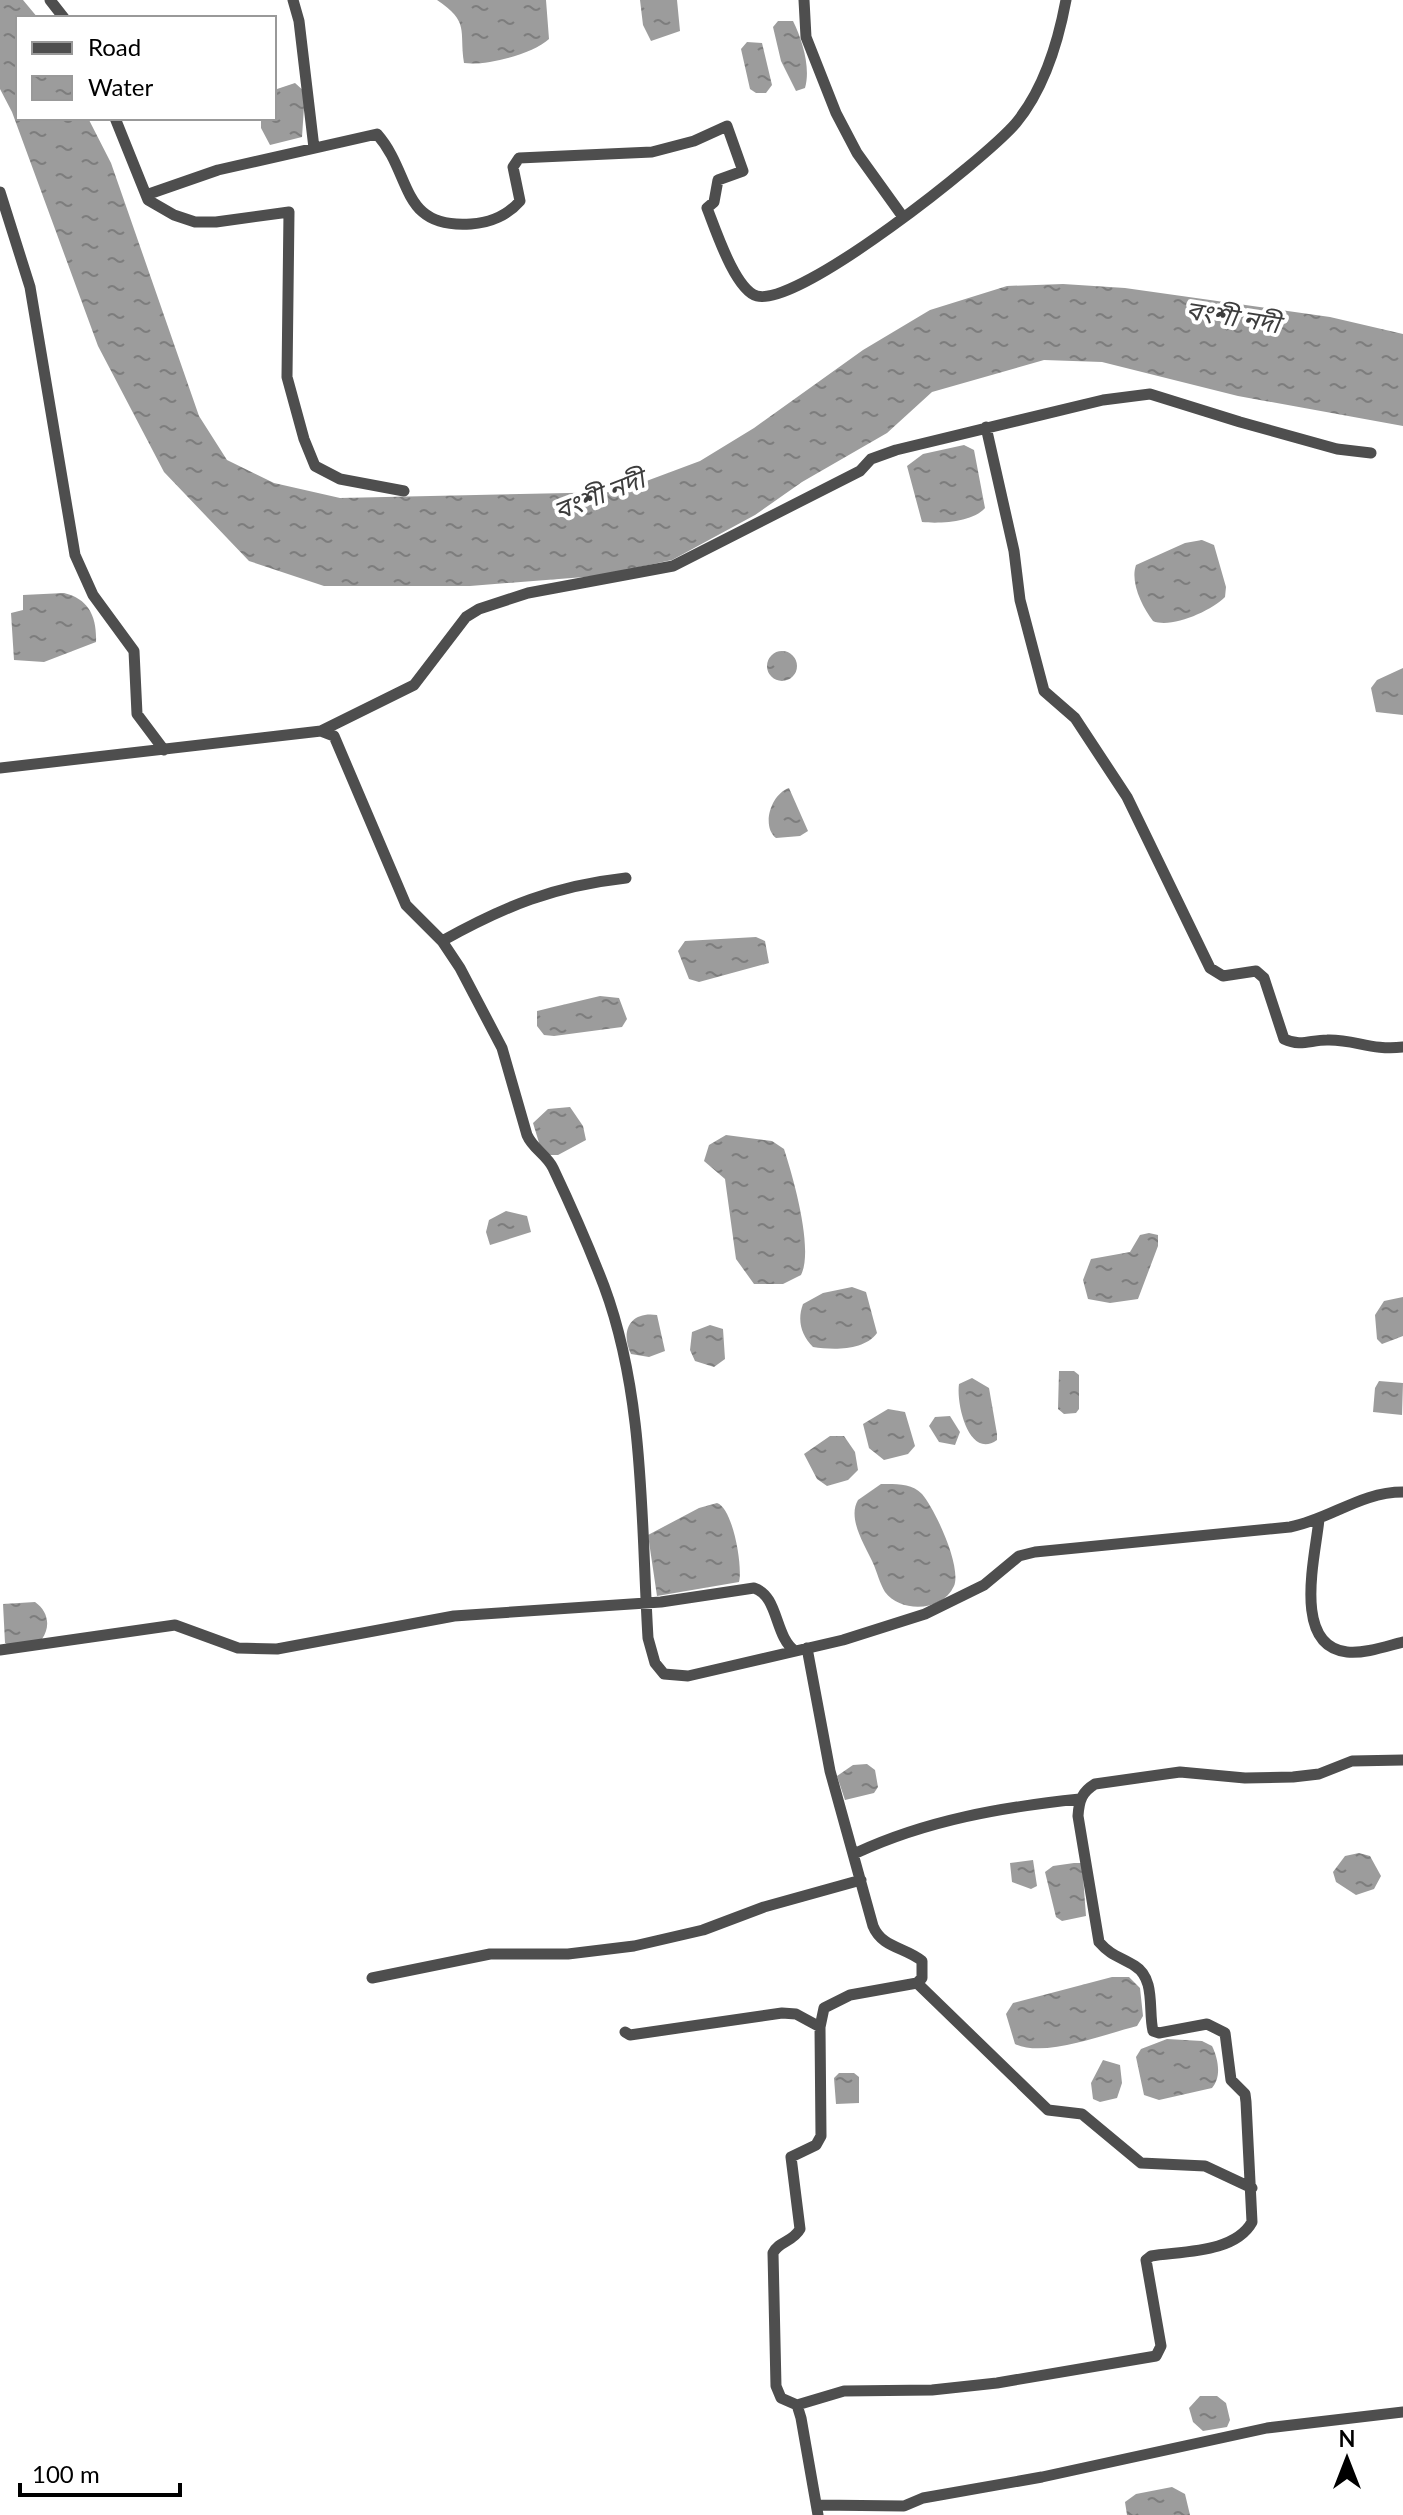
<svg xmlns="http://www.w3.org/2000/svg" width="1403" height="2515" font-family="Lato,'Noto Sans Bengali',sans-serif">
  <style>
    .water { fill: url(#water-ripples) }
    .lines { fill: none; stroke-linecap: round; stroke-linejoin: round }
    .minor { stroke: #4e4e4e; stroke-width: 11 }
    .labels { text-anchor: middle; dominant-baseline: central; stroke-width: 8; stroke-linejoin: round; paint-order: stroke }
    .water-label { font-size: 26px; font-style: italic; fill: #3d3d3d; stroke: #fff }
  </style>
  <defs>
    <pattern id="water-ripples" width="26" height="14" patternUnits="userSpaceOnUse" patternTransform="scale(2)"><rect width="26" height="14" fill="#9c9c9c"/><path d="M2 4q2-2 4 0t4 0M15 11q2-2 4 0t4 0" fill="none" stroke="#7d7d7d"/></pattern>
  </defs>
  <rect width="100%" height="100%" fill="#fff"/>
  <!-- water -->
  <path class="water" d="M0 0H23L38 18H18V118H88L111 163 199 416 227 460 274 483 340 498 617 492 700 461 754 428 863 350 930 310 1007 286 1063 284 1125 288 1330 317 1403 334V426L1238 396 1102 362 1044 360 932 392 887 433 802 482 755 515 672 560 597 576 470 586H324L249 561 164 472 98 346 12 112 0 89Z
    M437 0H546L549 39C533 54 486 66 464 63 459 30 470 22 437 0Z
    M640 0H677L680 31 651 41 643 25Z
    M778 21H793C802 39 811 68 805 88L796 91 781 61 773 27Z
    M747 42 762 43 772 85 766 93H756L750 89 741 49Z
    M295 83 305 92 302 137 270 145 261 128V118H274V90Z
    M964 445 974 450 985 508C973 522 940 524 922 522L907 466 923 454Z
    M1202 540 1214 545 1226 587 1225 597C1211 611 1171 629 1153 621 1142 607 1130 582 1136 565L1185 543Z
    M64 593C89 599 97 617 96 642L44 662 14 660 11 613 23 610V595Z
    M767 666a15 15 0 1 1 30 0a15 15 0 1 1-30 0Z
    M1403 668V715L1376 712 1371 688 1377 680Z
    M789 788 808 831 800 836 776 838C761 826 771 794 789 788Z
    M756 937 765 941 769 963 699 982 689 979 678 951 685 941Z
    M600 996 619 998 627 1019 622 1027 554 1036 544 1035 537 1026V1011Z
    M570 1107 583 1126 586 1140 558 1155H549L540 1146 533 1123 548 1109Z
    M726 1135 772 1141 784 1149C793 1177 814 1249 801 1275L783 1284H754L736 1259 725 1179 704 1161 709 1145Z
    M506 1211 527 1216 531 1232 490 1245 486 1232 489 1220Z
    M1149 1233 1158 1235V1246L1138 1299 1110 1303 1088 1299 1083 1280 1091 1259 1130 1252 1140 1235Z
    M852 1287 866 1292 877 1333C864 1351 833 1350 813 1347 801 1335 797 1320 803 1304L823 1293Z
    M1403 1297V1336L1382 1344 1377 1339 1375 1315 1384 1301Z
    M657 1315 665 1351 649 1357 631 1354C620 1331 630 1311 657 1315Z
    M710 1325 723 1329 725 1359 714 1367 695 1361 690 1350 692 1332Z
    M1059 1371H1074L1079 1375V1409L1076 1413 1064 1414 1058 1409Z
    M972 1378 989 1388 997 1434V1440C969 1460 956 1404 959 1384Z
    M1379 1381 1403 1383 1402 1415 1373 1412 1375 1388Z
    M888 1409 905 1412 915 1446 908 1454 884 1460 869 1448 863 1424Z
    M950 1416 960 1432 955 1445 939 1442 929 1426 935 1417Z
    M830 1436H844L855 1452 858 1470 848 1480 827 1486 817 1479 804 1454Z
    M881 1484C895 1484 912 1483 922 1494 935 1509 962 1567 954 1586 942 1612 901 1613 885 1592 880 1584 877 1572 873 1563 865 1545 847 1519 858 1500Z
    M717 1503C733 1508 743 1567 739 1582L657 1596 648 1535 699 1508Z
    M35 1602C48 1611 51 1626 42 1639L10 1646 5 1643 3 1604Z
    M867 1764 875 1770 878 1787 874 1793 845 1800 837 1776 853 1765Z
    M1359 1853 1370 1856 1381 1876 1374 1889 1356 1895 1336 1882 1333 1872 1345 1856Z
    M1033 1860 1037 1886 1031 1889 1012 1882 1010 1863Z
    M1074 1863H1082L1086 1916 1062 1921 1056 1917 1045 1872 1053 1866Z
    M1112 1977H1129L1140 1988 1143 2016 1137 2026C1105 2034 1045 2058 1015 2044L1006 2014 1013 2003Z
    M1167 2039 1202 2041 1212 2046C1218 2058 1222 2077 1212 2088L1159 2100 1144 2095 1136 2057 1141 2049Z
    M1103 2060 1120 2065 1122 2083 1117 2098 1100 2102 1093 2099 1091 2083Z
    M839 2073H854L859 2077V2103L836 2104 834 2078Z
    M1200 2396H1217L1226 2403 1230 2420 1227 2427 1203 2431 1193 2422 1189 2408Z
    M1172 2487 1185 2494 1190 2515H1127L1125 2502 1136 2494Z"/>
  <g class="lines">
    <!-- minor -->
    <path class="minor" d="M50 0 64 18
      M293 0 299 21 314 148
      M804 0 806 37 836 113 857 153 903 217
      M115 118 148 200 174 215 195 222H216L289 212 287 377 304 439 315 466 340 479 404 491
      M0 192 30 287 75 555 93 595 134 651 137 714 164 750
      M146 195 218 170 377 134C413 175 399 229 471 224 490 223 508 215 520 201L513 167 519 158 652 152 694 141 727 126 743 171 718 180 714 202 707 208C715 228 735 290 757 296 799 307 985 159 1016 123 1044 89 1058 43 1066 0
      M986 427 1014 551 1020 600 1044 691 1075 718 1127 797 1210 968 1223 976 1256 971 1264 978 1284 1039C1301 1047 1310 1040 1327 1040 1354 1039 1372 1051 1403 1047
      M321 731 414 685 466 617 479 609 528 593 673 566 860 471 871 459 896 450 1103 400 1150 394 1240 422 1337 449 1371 453
      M0 768 321 731 334 736 406 905 442 941 460 968 502 1048 527 1135C533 1149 547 1155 553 1168 571 1206 589 1247 604 1286 645 1396 641 1522 648 1638L655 1663 664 1674 688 1676 843 1640 925 1614 984 1585 1019 1556 1035 1552 1290 1527C1331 1519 1360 1492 1403 1492
      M442 941C505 906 554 886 626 878
      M1319 1519C1316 1554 1291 1646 1347 1652 1364 1654 1387 1646 1403 1642
      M807 1648 830 1771 873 1926C882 1948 905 1947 922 1961V1978L917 1983 850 1995 824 2008 820 2027 821 2136 816 2145 791 2157 800 2229C793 2242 779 2241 773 2253L776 2386 781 2398 797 2405 801 2418 818 2515
      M0 1650 175 1625 238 1648 277 1649 454 1616 661 1602 754 1588C779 1596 774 1636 795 1651
      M856 1853C927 1820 1003 1807 1080 1799
      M372 1978 490 1954H568L634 1946 703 1930 764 1907 861 1880
      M917 1983 1048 2110 1082 2114 1141 2163 1205 2166 1252 2188
      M625 2032 630 2035 782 2013 796 2014 820 2027
      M797 2405 844 2391 932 2390 997 2383 1156 2356 1161 2346 1146 2260 1151 2256C1183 2251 1235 2253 1252 2222L1246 2102 1245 2094 1231 2080 1225 2033 1207 2024 1159 2033 1153 2031C1148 2011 1156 1979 1135 1966 1121 1957 1111 1956 1099 1942L1078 1816C1079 1800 1082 1792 1095 1784L1180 1772 1245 1778 1293 1777 1319 1774 1352 1761 1403 1760
      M818 2505 904 2506 923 2498 1042 2477 1267 2428 1403 2412"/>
  </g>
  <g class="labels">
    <!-- water labels -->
    <g class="water-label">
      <text transform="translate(1233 316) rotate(9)">বংশী নদী</text>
      <text transform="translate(599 494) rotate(-21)">বংশী নদী</text>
    </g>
  </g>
  <!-- legend -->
  <rect x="16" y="16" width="260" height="104" fill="#ffffff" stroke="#999999" stroke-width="2"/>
  <rect x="32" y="42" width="40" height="12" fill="#4e4e4e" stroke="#999999" stroke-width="2"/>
  <text x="88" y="56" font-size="24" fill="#000000">Road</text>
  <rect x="32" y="76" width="40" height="24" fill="url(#water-ripples)" stroke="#999999" stroke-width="2"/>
  <text x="88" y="96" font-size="24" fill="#000000">Water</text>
  <!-- north arrow -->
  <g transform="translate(1347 2459)" stroke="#ffffff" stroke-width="6" paint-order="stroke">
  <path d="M0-6L14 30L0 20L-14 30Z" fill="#000000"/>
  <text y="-12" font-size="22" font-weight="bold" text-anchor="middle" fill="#000000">N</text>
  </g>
  <!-- scale -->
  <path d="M20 2483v12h160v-12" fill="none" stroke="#000000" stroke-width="4"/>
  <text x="32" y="2483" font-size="24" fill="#000000" stroke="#ffffff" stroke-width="6" paint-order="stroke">100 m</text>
</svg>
